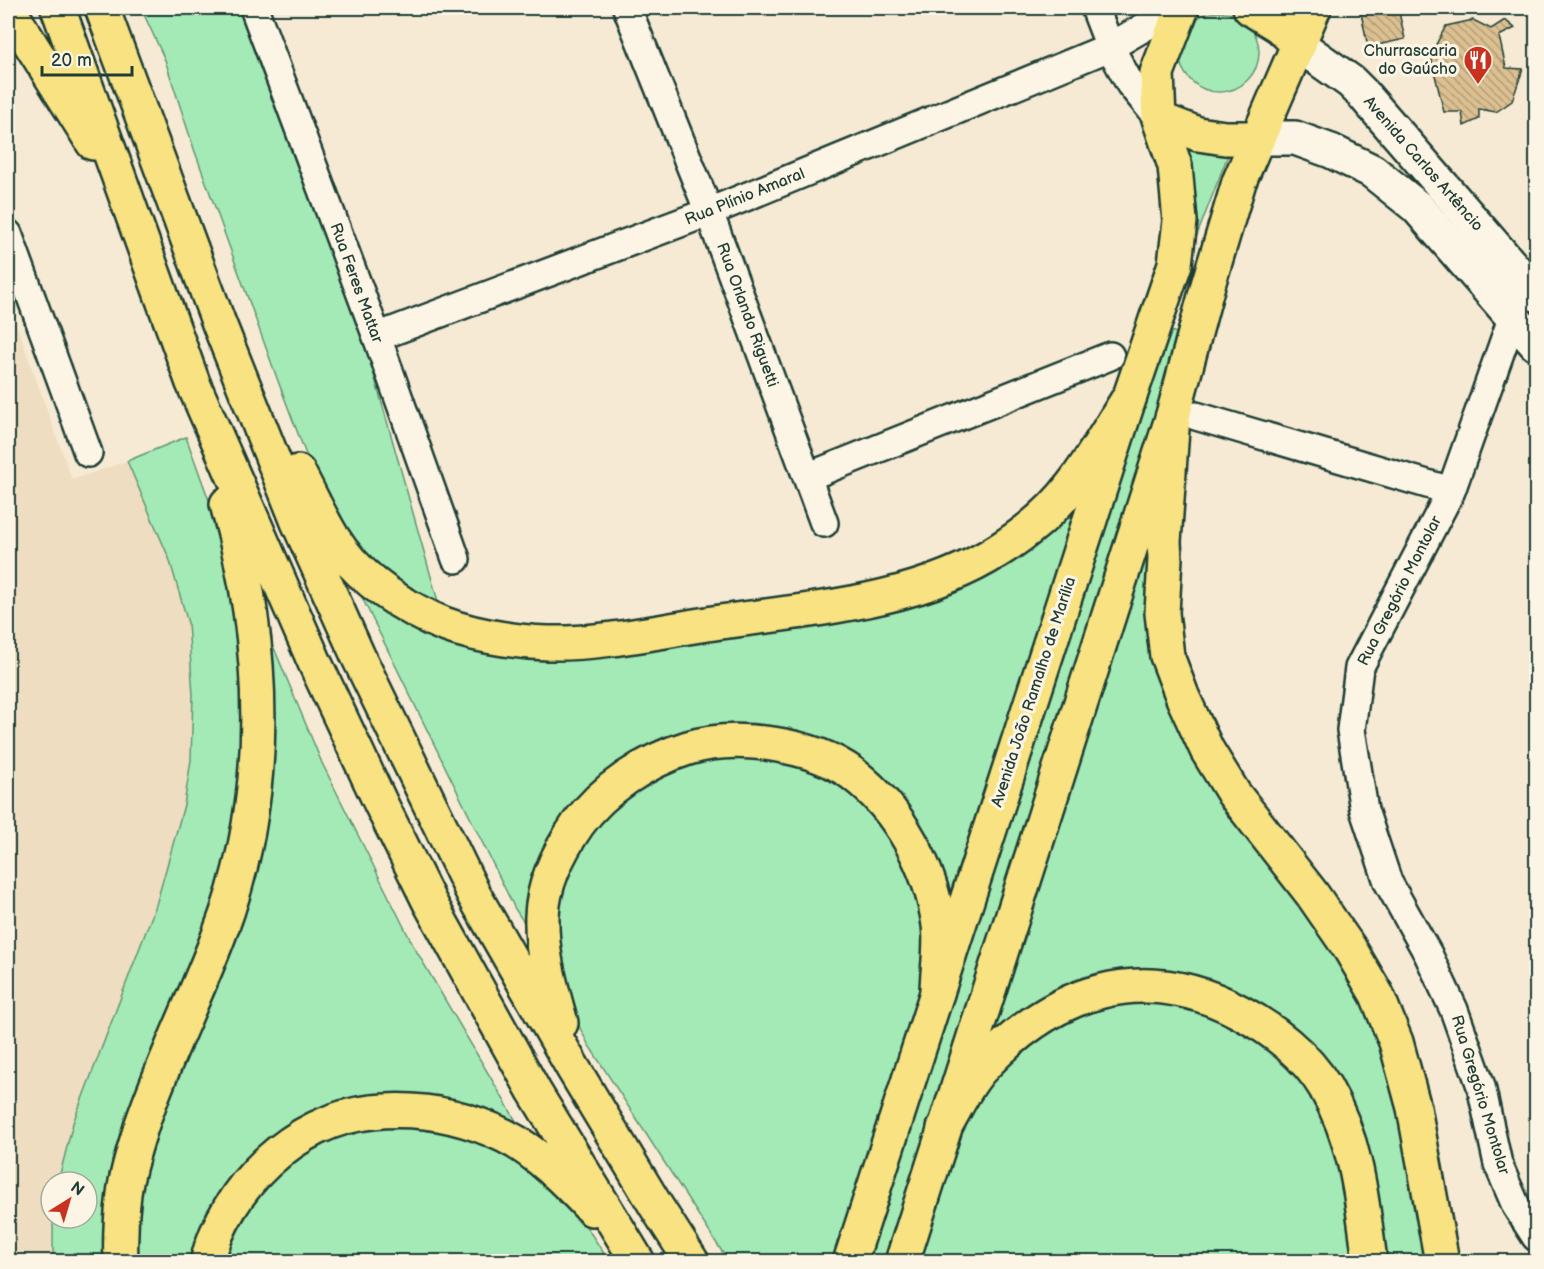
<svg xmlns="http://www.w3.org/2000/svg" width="1544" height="1269" font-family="'Balsamiq Sans',sans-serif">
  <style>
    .built { fill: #eeddc0 }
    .green { fill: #a4eab6; stroke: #629475; stroke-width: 1.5 }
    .building { fill: url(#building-back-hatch); stroke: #1f3d34; stroke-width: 1.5 }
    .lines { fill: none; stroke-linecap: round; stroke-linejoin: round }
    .minor-casing { stroke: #1f3d34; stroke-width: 32 }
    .tertiary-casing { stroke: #1f3d34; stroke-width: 38 }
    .primary-casing { stroke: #1f3d34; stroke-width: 38 }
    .motorway-casing { stroke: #1f3d34; stroke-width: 38 }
    .minor { stroke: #fcf5e5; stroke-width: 27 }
    .tertiary { stroke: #fcf5e5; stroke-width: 33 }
    .primary { stroke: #f8e281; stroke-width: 33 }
    .motorway { stroke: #f8e281; stroke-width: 33 }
    .labels { text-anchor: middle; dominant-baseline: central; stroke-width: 6; stroke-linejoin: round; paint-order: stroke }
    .poi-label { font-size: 16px; fill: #1f3d34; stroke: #fcf5e5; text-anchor: end }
    .street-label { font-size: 16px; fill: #1f3d34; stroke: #fcf5e5 }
  </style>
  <defs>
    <pattern id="building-back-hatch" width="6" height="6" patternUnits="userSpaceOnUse" patternTransform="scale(1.5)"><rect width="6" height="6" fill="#dcc091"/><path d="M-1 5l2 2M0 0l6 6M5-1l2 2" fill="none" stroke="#b29d77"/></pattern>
  </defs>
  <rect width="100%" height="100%" fill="#f6ead4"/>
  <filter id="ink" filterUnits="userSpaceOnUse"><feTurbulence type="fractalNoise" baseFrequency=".0167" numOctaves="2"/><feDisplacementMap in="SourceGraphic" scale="12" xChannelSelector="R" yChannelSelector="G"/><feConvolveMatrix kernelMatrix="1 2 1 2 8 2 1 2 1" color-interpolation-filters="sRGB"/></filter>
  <g filter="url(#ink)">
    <!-- built -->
    <path class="built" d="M8 301 72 480 127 461 169 558 188 623 193 695 191 760 184 805 171 855 156 905 73 1123 58 1182H51L52 1262 8 1261Z"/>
    <!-- green -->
    <path class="green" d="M141 8H238L368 354 441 612 408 595 353 543 333 511 305 452 278 381 194 149 165 60Z
      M1179 52a40 40 0 1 1 80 0a40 40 0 1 1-80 0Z
      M1180 142C1196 152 1209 156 1228 155L1194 243Z
      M1169 330 1176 333 1154 425 889 1261 867 1262 1138 420Z
      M186 437 218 525 245 644 244 800 112 1261 53 1262V1218H87V1182H58L73 1123 156 905 184 805 191 760 193 695 188 623 169 558 127 461Z
      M1083 489 947 902 895 791 724 727 680 733 646 746 620 762 593 785 531 933 515 909 351 575 459 640 879 608Z
      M1157 511 1154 639 1359 983 1399 1091 1429 1261H1381L1349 1106 1175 978 986 1047Z
      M274 648 322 763 414 947 519 1126 345 1102 197 1261 131 1262 140 1173 225 948 267 662Z
      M750 749 825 771 892 829 923 908 928 964 832 1261H728L588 1044 574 1016 559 978 554 899 582 834 638 783 709 753Z
      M1166 995 1269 1038 1338 1124 1363 1262H919L956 1141 988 1077 1068 1012Z
      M393 1118 514 1150 576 1211 609 1261 216 1262 251 1198 306 1145Z"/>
    <!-- building -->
    <path class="building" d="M1360 8H1398L1405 39 1368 47Z
      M1473 20 1491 29 1505 20 1515 28 1499 36 1506 68 1523 69 1512 101 1496 112 1479 109V119L1464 126 1462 112H1444L1432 63 1433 50 1446 26Z"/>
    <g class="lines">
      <!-- minor casing -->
      <g class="minor-casing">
        <path id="minor" d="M254 8 377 337 456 559
          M627 8 709 212 824 523
          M1095 8 1110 47 1130 84 1159 119
          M8 234 88 453
          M1519 299 1451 491 1359 668 1351 730 1364 810 1388 882 1428 954 1454 1010 1481 1086 1498 1164 1516 1206 1536 1237
          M377 337 709 212 1110 47 1177 8
          M1196 416 1451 491
          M807 477 1110 356"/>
      </g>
      <!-- tertiary casing -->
      <g class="tertiary-casing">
        <path id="tertiary" d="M1299 45 1351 82 1363 94 1536 294
          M1257 138H1295L1331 151 1372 171 1417 207 1536 344"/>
      </g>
      <!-- primary casing -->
      <g class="primary-casing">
        <path id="primary" d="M1250 8 1279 26 1299 45
          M1159 119 1198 134 1225 138H1257
          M850 1262 1130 396 1175 264 1180 221 1175 166 1159 119 1157 73 1182 8
          M902 1262 1173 415 1208 285 1239 182 1314 8"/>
      </g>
      <!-- motorway casing -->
      <g class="motorway-casing">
        <path id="motorway" d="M8 8 93 143
          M58 8 193 383 315 663 381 804 429 901 534 1091 638 1262
          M102 8 218 321 298 522 358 656 474 895 573 1068 656 1206 692 1262
          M1173 415 1164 542 1165 558 1162 613 1167 656 1183 698 1207 750 1234 794 1312 894 1350 949 1377 995 1396 1042 1414 1108 1442 1262
          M298 472C310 494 320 517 333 538 355 574 394 601 432 619 463 634 513 642 548 643 601 644 655 632 707 624 802 610 916 604 999 550 1026 533 1054 510 1073 484 1094 457 1111 425 1130 396
          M561 1023C551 986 541 955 542 916 543 884 560 850 578 824 603 789 646 761 688 748 735 733 813 744 853 774 899 809 931 868 939 925 942 946 937 971 937 993
          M944 1128C955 1110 965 1087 980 1070 1052 991 1142 959 1240 1012 1272 1029 1306 1055 1325 1087 1357 1142 1362 1199 1370 1262
          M121 1262C120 1239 121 1216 124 1194 127 1170 135 1146 142 1124 164 1059 195 999 219 935 272 797 267 645 227 504
          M207 1262C226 1187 294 1120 372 1112 418 1107 464 1116 505 1136 537 1152 567 1182 592 1209"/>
      </g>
      <!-- minor -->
      <use href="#minor" class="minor"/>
      <!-- tertiary -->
      <use href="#tertiary" class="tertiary"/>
      <!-- primary -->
      <use href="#primary" class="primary"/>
      <!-- motorway -->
      <use href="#motorway" class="motorway"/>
    </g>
  </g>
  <!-- icons -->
  <defs>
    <g id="restaurant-pin" transform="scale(1.5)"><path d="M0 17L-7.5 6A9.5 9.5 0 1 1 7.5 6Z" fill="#c8321e" stroke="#fcf5e5"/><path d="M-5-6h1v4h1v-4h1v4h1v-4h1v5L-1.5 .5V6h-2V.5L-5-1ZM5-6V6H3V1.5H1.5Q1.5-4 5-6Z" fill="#fff"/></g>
  </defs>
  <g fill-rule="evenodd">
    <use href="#restaurant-pin" x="1478" y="60"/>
  </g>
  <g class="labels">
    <!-- poi labels -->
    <g class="poi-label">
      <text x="1457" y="51">Churrascaria<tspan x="1457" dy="18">do Gaúcho</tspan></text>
    </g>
    <!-- street labels -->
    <g class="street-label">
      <text transform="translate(1423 164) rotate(49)">Avenida Carlos Artêncio</text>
      <text transform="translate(745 197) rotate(-22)">Rua Plínio Amaral</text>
      <text transform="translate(356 283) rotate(70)">Rua Feres Mattar</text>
      <text transform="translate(747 315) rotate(70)">Rua Orlando Riguetti</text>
      <text transform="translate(1400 591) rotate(-63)">Rua Gregório Montolar</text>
      <text transform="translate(1034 692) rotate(-72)">Avenida João Ramalho de Marília</text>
      <text transform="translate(1480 1095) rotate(73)">Rua Gregório Montolar</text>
    </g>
  </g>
  <!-- margin -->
  <rect width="1544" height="1269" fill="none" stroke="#fcf5e5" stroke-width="30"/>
  <rect x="15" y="15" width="1514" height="1239" fill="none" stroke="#1f3d34" stroke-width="2" filter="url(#ink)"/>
  <!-- north arrow -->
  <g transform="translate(69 1200) rotate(37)"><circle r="28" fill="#fcf5e5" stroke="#a4ab9e" stroke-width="1.5"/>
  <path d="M0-4.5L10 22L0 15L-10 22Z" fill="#c8321e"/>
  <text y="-9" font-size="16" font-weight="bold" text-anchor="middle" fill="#1f3d34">N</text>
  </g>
  <!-- scale -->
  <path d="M42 66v9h90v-9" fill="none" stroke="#1f3d34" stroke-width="3"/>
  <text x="51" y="66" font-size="18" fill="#1f3d34" stroke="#fcf5e5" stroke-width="4.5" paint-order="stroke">20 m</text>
</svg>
